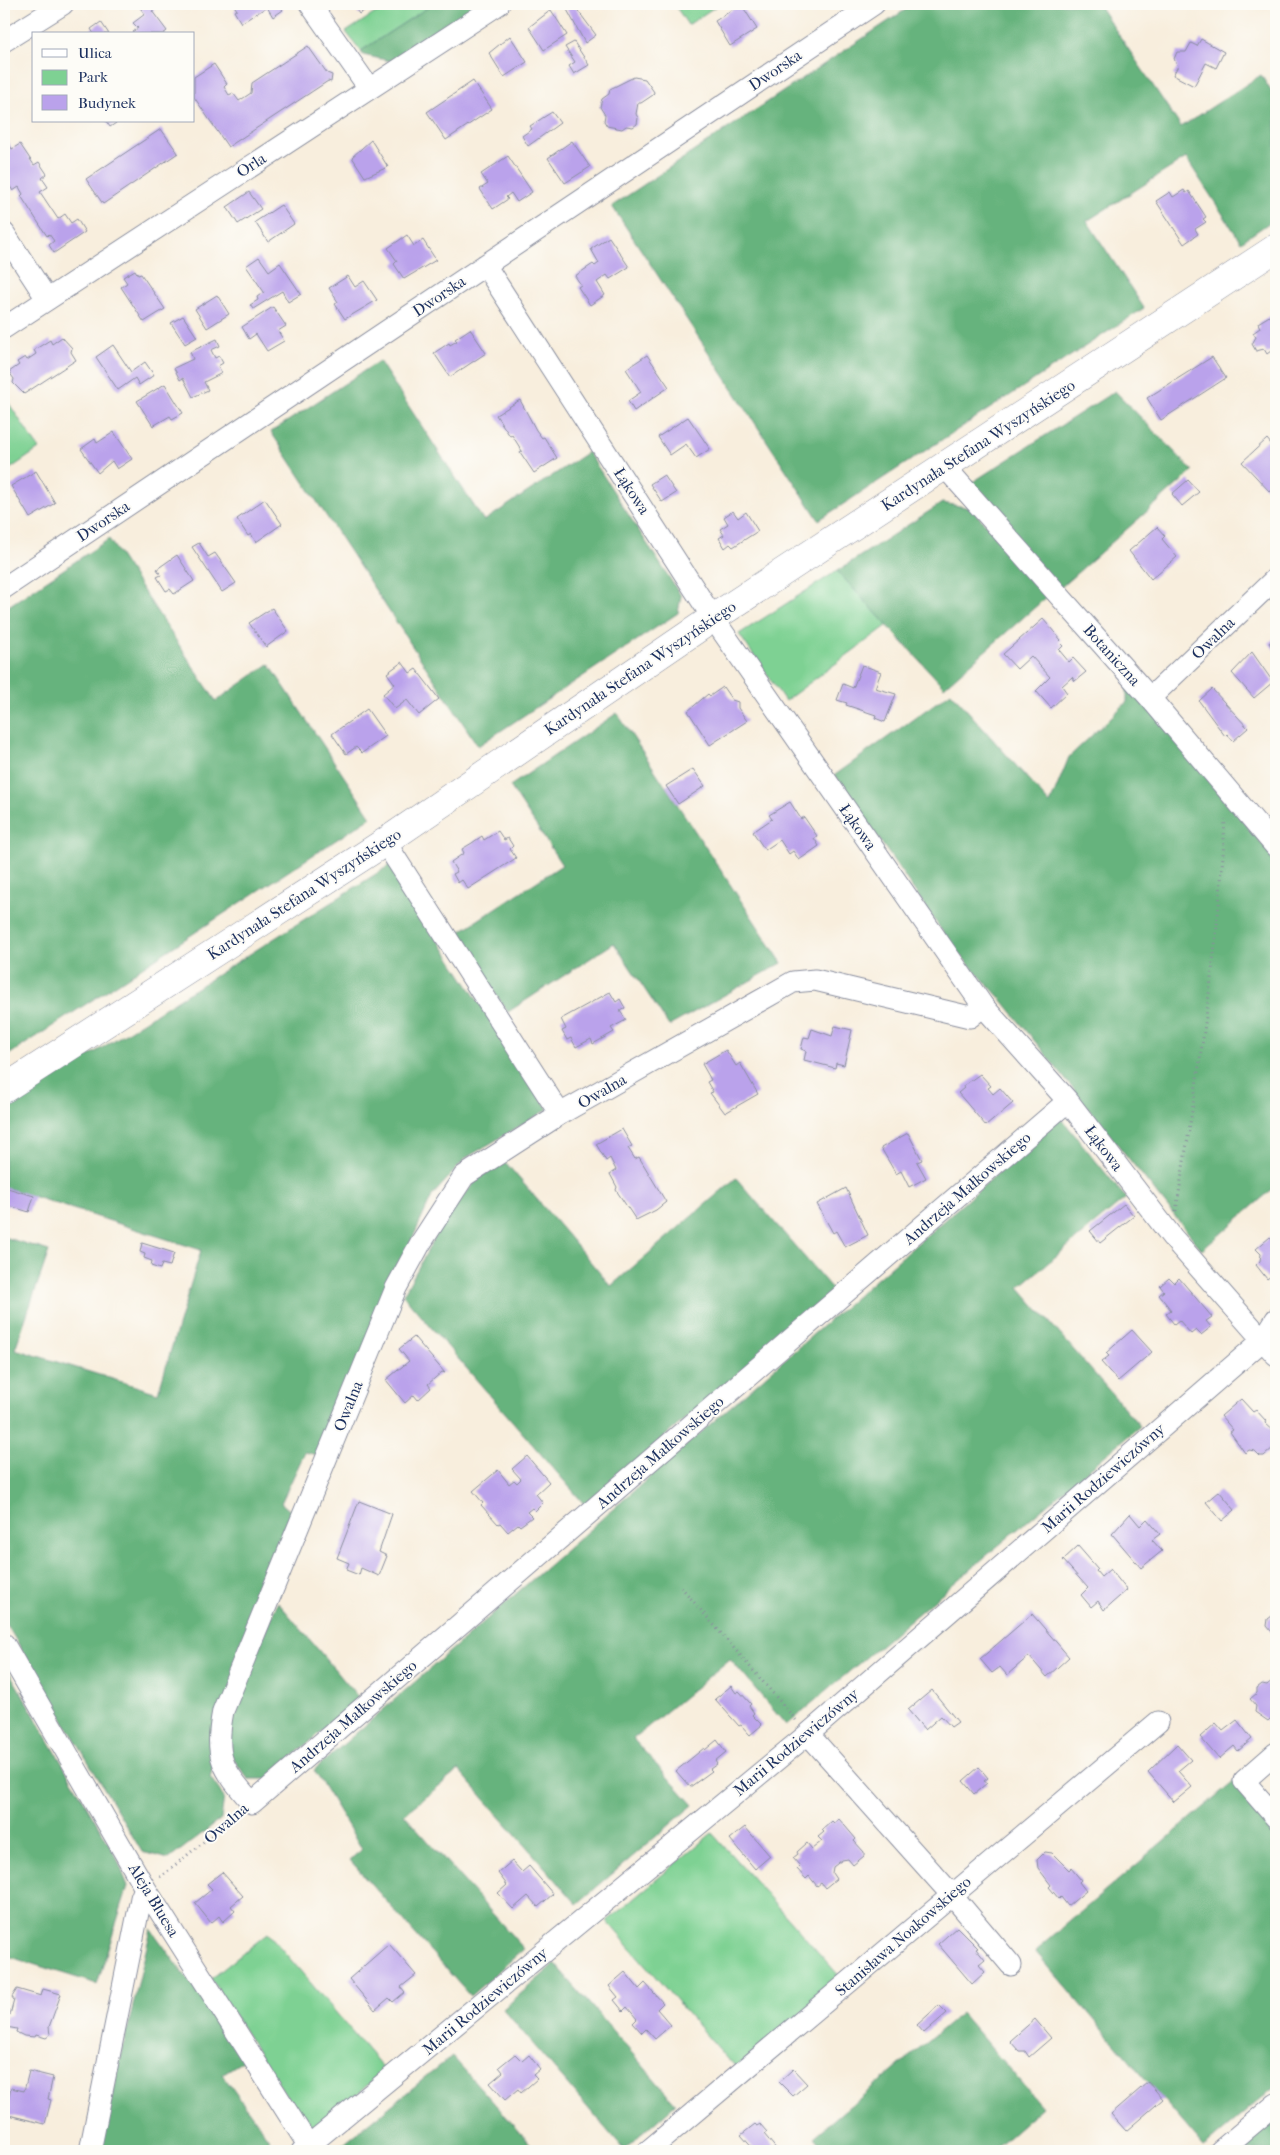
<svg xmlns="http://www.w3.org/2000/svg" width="1280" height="2155" font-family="'IM FELL French Canon',serif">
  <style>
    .green { fill: #7ed193; stroke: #4c8078 }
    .forest { fill: #66b37d; stroke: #40716e }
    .building { fill: #baa2eb }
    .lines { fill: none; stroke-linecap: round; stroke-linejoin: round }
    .street-casing { stroke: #8a8e9e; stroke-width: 23 }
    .secondary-casing { stroke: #8a8e9e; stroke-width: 29 }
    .path { stroke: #8a8e9e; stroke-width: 3; stroke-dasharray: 1 4; stroke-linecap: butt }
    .street { stroke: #fff; stroke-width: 21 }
    .secondary { stroke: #fff; stroke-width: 28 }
    .labels { text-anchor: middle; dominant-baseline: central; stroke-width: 4; stroke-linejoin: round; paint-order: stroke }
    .street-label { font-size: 16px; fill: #1b2f5e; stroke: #fdfcf7 }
  </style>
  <rect width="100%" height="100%" fill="#fdfcf7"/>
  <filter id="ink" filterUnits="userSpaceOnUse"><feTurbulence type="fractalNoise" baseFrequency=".02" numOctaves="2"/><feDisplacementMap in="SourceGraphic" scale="10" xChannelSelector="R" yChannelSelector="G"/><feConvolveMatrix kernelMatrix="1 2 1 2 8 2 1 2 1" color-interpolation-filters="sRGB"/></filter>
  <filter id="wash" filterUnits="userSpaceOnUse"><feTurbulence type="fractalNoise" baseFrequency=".0096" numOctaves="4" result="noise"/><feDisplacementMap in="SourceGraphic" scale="20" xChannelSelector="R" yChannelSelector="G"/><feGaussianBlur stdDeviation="1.12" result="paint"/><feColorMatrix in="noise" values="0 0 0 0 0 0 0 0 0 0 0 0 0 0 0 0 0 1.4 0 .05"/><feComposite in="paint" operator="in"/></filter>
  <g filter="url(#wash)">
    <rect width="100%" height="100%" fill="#f8eedd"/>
    <!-- green -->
    <path class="green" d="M389 4H433L361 51 346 32Z
      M674 4H719L688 25Z
      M4 396 39 449 4 473Z
      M837 571 888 625 785 701 739 634Z
      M712 1833 842 1979 738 2067 727 2059 607 1921Z
      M268 1933 385 2070 311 2134 211 1979Z"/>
    <!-- forest -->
    <path class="forest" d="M433 4H484L395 62 363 55 361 51Z
      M914 4H1098L1181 127 1261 75 1276 99V218L1241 242 1186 158 1087 221 1144 308 819 520 612 206Z
      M379 361 484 521 588 452 681 596 678 613 478 746 271 432Z
      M1115 391 1193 471 1060 588 968 485Z
      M942 503 971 508 1049 595 944 687 837 571Z
      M109 539 216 701 269 664 371 817 4 1058V609Z
      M1127 682 1276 860V1186L1202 1250 1001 999 953 947 835 775 951 692 1050 804 1069 757 1127 702Z
      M617 713 782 963 669 1026 614 943 508 1012 455 935 562 865 510 786Z
      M390 865 548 1109 466 1158 432 1196 388 1292 321 1456 305 1452 281 1503 293 1513 210 1777 224 1797 221 1819 169 1859 142 1852 4 1620V1237L49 1251 15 1349 158 1393 201 1250 4 1187V1110Z
      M1061 1118 1126 1198 1019 1287 1140 1426 786 1725 730 1659 633 1739 693 1805 577 1904 459 1770 404 1814 524 1949 470 1996 350 1860 362 1849 314 1770Z
      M506 1163 611 1286 736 1178 834 1291 585 1505 403 1295 445 1219 478 1178Z
      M278 1602 359 1698 267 1779H248L218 1738Z
      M4 1663 116 1856 128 1886 97 1984 4 1955Z
      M1236 1780 1276 1828V2086L1204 2147 1035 1951Z
      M151 1929 246 2059 222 2074 269 2139 268 2151H99Z
      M555 1964 676 2104 624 2150 503 2009Z
      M961 2013 1042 2107 992 2151H826L814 2137Z
      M452 2056 537 2151H335Z
      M1276 2118V2151H1235Z"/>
    <g id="blocks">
      <!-- building -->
      <path class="building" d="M137 4H151L155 9 152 11 167 31 163 34H134L132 32 138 28 133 23 145 14Z
        M233 4H278L283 10 273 17 267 7 241 23 234 11 237 10Z
        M352 4H389L376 12 372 6 359 14Z
        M564 4H573L596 35 585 43Z
        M741 4 757 29 730 46 715 21Z
        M783 4H795L787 9Z
        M551 10 567 35 544 50 529 27Z
        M101 22 109 34H94L91 29Z
        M510 36 527 62 504 77 489 53Z
        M1201 39 1224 52 1216 68 1206 63 1194 86 1173 75 1178 66 1174 59 1177 52H1186L1191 43 1197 46Z
        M574 42 589 65 574 74 569 66 575 62 565 47Z
        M308 46 327 73 332 75 331 82 328 81 228 147 194 97V77L214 64 227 84 224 87 229 95 233 93 239 101 251 93 252 83Z
        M634 77 645 79 654 92 653 95 641 103H638L636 114 638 118 637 124 633 127 626 126 622 129 607 126 604 121 605 115 600 107 602 99 609 94 610 89Z
        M473 81 492 109 446 140 427 112Z
        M552 112 560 123 528 146 522 136 532 129 530 126Z
        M106 121H119L110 127Z
        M161 129 178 153 103 204 86 179Z
        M4 136 12 149 20 144 34 165 39 162 47 174 42 178 48 187 40 192 58 219 65 214 71 223 77 219 85 232 54 253 49 245 54 241 49 234 47 236 21 196 23 194 19 187 13 191 4 177 8 171 4 165Z
        M371 140 388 167 365 177 352 157Z
        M572 141 590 167 565 183 548 158Z
        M508 156 532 192 517 202 511 193 506 197 508 199 493 209 480 189 488 184 481 174Z
        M1184 190 1186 193 1189 191 1206 217 1203 219 1206 222 1195 229 1198 234 1184 244 1156 201 1170 192 1173 197Z
        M249 192 261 209 238 224 227 207Z
        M281 205 294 224 268 242 255 222Z
        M407 235 414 246 423 240 436 260 404 279 394 264 397 261 388 248Z
        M609 237 629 267 610 279 607 275 597 282 605 295 590 305 578 287 581 285 575 276 593 264 595 266 599 263 591 249Z
        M259 257 269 271 280 263 301 294 288 302 282 291 253 309 250 305 258 300 257 297 264 292 246 266Z
        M135 270 138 275 141 274 165 309 144 322 121 287 127 283 123 277Z
        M348 276 355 287 364 281 377 300 345 319 335 304 338 302 329 288Z
        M217 295 229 314 207 328 195 309Z
        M273 307 286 326 278 331 284 341 267 351 256 334 249 339 242 327Z
        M1271 315 1273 319 1276 317V347L1267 354 1264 349 1256 351 1252 344 1256 337 1253 333 1260 328 1258 323Z
        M183 316 197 337 185 344 171 323Z
        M470 329 486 353 450 377 434 353 449 343 450 345 457 341 455 339Z
        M62 337 72 348 71 352 76 360 24 394 13 383 14 379 9 372 19 365 17 362 25 357 27 360 36 354 34 350 50 340 52 344Z
        M217 339 220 346 211 350 215 358 219 356 223 363 218 366 222 373 204 382 208 390 193 397 183 378 180 380 174 368 193 359 190 352Z
        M113 345 131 372 145 362 154 375 139 385 135 378 118 390 96 357Z
        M647 355 669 387 634 411 628 401 641 392 626 369Z
        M1212 357 1226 378 1161 420 1147 398Z
        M165 384 183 413 172 419 170 416 153 426 137 401Z
        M520 400 536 430 542 438 544 437 557 458 534 473 520 452 522 451 512 435 510 436 496 415Z
        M688 417 710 449 696 458 686 444 670 455 658 437Z
        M114 432 132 459 117 469 112 461 98 473 81 449 95 439 97 443Z
        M1267 439 1276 450V487L1270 492 1242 462Z
        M36 471 55 503 30 518 11 486Z
        M664 475 676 493 662 502 650 484Z
        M1188 480 1199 492 1182 506 1172 494Z
        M265 499 282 524 256 542 251 534 248 536 237 519Z
        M733 511 738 518 746 512 758 531 733 547 730 544 725 548 719 538 724 535 720 529 728 524 724 517Z
        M1157 527 1165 536 1162 539 1177 557 1151 579 1129 551Z
        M199 543 208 557 215 553 236 583 222 592 192 547Z
        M177 555 194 581 174 594 170 589 166 591 157 577 161 575 157 569Z
        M272 608 288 631 266 647 249 623Z
        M1043 619 1061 640 1059 642 1063 646 1059 650 1069 662 1073 658 1086 672 1075 681 1072 677 1062 686 1067 693 1051 708 1036 691 1050 677 1031 656 1017 669 1003 654Z
        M1276 636V652L1269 643Z
        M1252 652 1273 682 1254 698 1232 673Z
        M402 662 410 673 416 669 439 699 419 715 407 700 395 709 383 694 395 684 387 673Z
        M862 665 881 672 875 688 896 694 885 722 875 718 876 715 846 705 847 703 837 700 843 684 853 688Z
        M723 687 732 700 738 702V708L747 721 710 745 688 711 708 694 710 696Z
        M1212 689 1248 728 1233 741 1227 734 1225 736 1199 701Z
        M367 709 386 736 362 753 356 747 346 754 332 734Z
        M693 769 705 786 678 804 666 786Z
        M790 802 801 819 804 817 817 836 814 838 819 846 799 860 793 851 789 854 780 840 765 850 753 832 772 819 769 815Z
        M498 831 504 840 508 838 513 846 510 849 516 858 468 889 462 880 458 883 453 874 457 872 451 862 464 853 462 849 472 843 482 836 484 840Z
        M610 992 616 1002 620 999 625 1008 620 1011 626 1020 611 1028 614 1032 593 1044 591 1039 576 1047 571 1038 567 1040 562 1031 566 1029 561 1019Z
        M835 1026 852 1030 844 1065 836 1063 835 1068 804 1060 806 1051 801 1049 804 1037 809 1038 812 1029 832 1036Z
        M726 1050 736 1066 740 1063 758 1094 725 1113 710 1093 713 1092 707 1082 711 1080 702 1064Z
        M980 1074 991 1086 988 1088 993 1094 1000 1088 1013 1103 986 1126 958 1093 964 1088 963 1086Z
        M622 1129 632 1146 628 1148 635 1159 639 1157 666 1202 656 1210 636 1220 616 1190 617 1187 610 1174 616 1170 610 1158 606 1161 596 1144Z
        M908 1133 922 1160 917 1162 926 1178 909 1187 901 1171 896 1174 881 1148Z
        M4 1187 34 1196 29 1212 7 1205 4 1214Z
        M846 1188 868 1235 845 1247 836 1231 833 1233 817 1204Z
        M1124 1204 1134 1216 1100 1243 1090 1231Z
        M1270 1237 1276 1243V1272L1267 1279 1256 1265 1260 1261 1261 1254 1256 1249Z
        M142 1243 174 1253 170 1266 162 1264 160 1269 151 1266 152 1261 144 1258 145 1254 140 1252Z
        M1169 1278 1174 1283 1179 1278 1212 1317 1206 1321 1211 1327 1201 1335 1196 1330 1191 1334 1179 1320 1174 1324 1166 1314 1171 1310 1159 1295 1164 1291 1160 1286Z
        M1132 1330 1152 1352 1118 1381 1101 1362 1109 1356 1106 1353Z
        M414 1337 445 1373 442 1372 428 1384 431 1388 418 1400 414 1395 405 1403 386 1380 409 1361 399 1349Z
        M1241 1399 1253 1412 1256 1410 1266 1421 1265 1423 1276 1433 1274 1447 1264 1456H1260L1255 1451 1249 1450 1245 1453 1230 1432 1233 1430 1221 1416Z
        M527 1456 549 1482 536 1494 543 1503 535 1511 532 1508 527 1512 532 1517 520 1526 518 1524 508 1532 500 1523 498 1524 481 1505 483 1503 473 1491 498 1470 509 1484 514 1480 517 1483 521 1479 512 1469Z
        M1219 1491 1235 1510 1222 1521 1206 1502Z
        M359 1501 392 1514 379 1552 387 1556 379 1576 361 1568 359 1575 346 1570 349 1563 337 1558Z
        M1130 1514 1140 1526 1147 1519 1160 1534 1152 1540 1162 1551 1141 1568 1112 1534Z
        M1078 1546 1098 1569 1096 1571 1101 1577 1110 1569 1127 1590 1104 1610 1098 1601 1091 1607 1081 1595 1088 1588 1063 1560Z
        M1276 1613V1637L1267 1626 1268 1619Z
        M1032 1614 1069 1657 1047 1677 1029 1656 1007 1675 1000 1667 992 1673 980 1659Z
        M1274 1679 1276 1681V1713L1268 1721 1255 1712 1256 1706 1250 1699 1257 1693V1688L1262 1684 1267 1685Z
        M731 1686 736 1693 739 1691 751 1704 749 1706 754 1713 752 1715 762 1725 750 1735 741 1725 739 1726 715 1699Z
        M932 1690 958 1722 951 1727 941 1716 925 1730 908 1710Z
        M1237 1720 1252 1739 1238 1751 1234 1746 1219 1759 1200 1737 1216 1723 1223 1731Z
        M717 1740 726 1752 715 1761 717 1764 710 1769 712 1771 690 1787 676 1771 704 1748 705 1750Z
        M1177 1744 1191 1760 1178 1771 1192 1787 1174 1802 1148 1772Z
        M979 1767 988 1778 984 1781 987 1783 974 1794 963 1781Z
        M839 1819 856 1839 854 1841 864 1852V1856L853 1865 848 1859 842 1860 833 1867 832 1873 836 1879 825 1888 821 1883 817 1886 809 1876 806 1879 797 1869 800 1866 793 1858 798 1854 797 1852 807 1843 812 1849 822 1841 818 1837 824 1832 822 1830 832 1821 834 1823Z
        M745 1827 770 1856 755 1869 730 1839Z
        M1045 1852 1052 1853 1069 1870 1071 1868 1081 1880 1079 1882 1086 1891 1068 1906 1061 1897 1059 1899 1049 1887 1051 1885 1038 1868 1037 1860Z
        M512 1861 522 1872 529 1866 553 1894 538 1907 528 1896 513 1909 498 1893 507 1885 498 1873Z
        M222 1872 243 1896 231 1906 235 1911 223 1922 219 1916 211 1923 195 1903 212 1889 207 1884Z
        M957 1927 978 1948 976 1949 985 1960 979 1965 985 1972 972 1984 938 1944Z
        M389 1944 416 1975 401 1987 405 1992 393 2002 389 1998 375 2010 349 1979Z
        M625 1972 639 1989 645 1983 663 2003 657 2009 671 2025 655 2039 646 2029 642 2033 633 2023 637 2019 627 2007 623 2011 614 2000 618 1997 609 1986Z
        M17 1989 41 1996 43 1989 61 1994 49 2027 50 2035 46 2038 36 2035 35 2037 24 2036 16 2032 17 2029 6 2027 5 2022 6 2017 10 2015 14 2000 12 1997Z
        M939 2005 947 2013 924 2033 917 2025Z
        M1035 2019 1051 2038 1029 2057 1025 2051H1019L1010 2041Z
        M515 2054 522 2061 529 2055 540 2069 533 2075 537 2079 521 2093 518 2089 505 2100 490 2083 503 2072 499 2067Z
        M793 2069 807 2084 793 2096 779 2082Z
        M29 2071 53 2077 48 2099 51 2100 45 2124 5 2114 11 2088 24 2091Z
        M1148 2082 1163 2099 1126 2131 1111 2114Z
        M755 2124 757 2126 760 2124 767 2132 764 2134 778 2151H755L741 2135Z"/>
    </g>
  </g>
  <g filter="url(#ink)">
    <use href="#blocks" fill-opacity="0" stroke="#8a8e9e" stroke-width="1"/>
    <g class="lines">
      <!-- street casing -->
      <g class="street-casing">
        <path id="street" d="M310 4 369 88
          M4 41 63 4
          M4 233 47 299
          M485 265 713 618 983 1006 1068 1101 1172 1237 1276 1355
          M4 328 499 4
          M945 467 1150 698 1276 847
          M4 588 874 4
          M1150 698 1276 578
          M385 842 560 1114
          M983 1006 970 1017 815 980 793 982 560 1114 464 1176 420 1244 396 1288 223 1711C214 1758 222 1768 252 1803L1068 1101
          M4 1644 145 1888 312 2151
          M808 1734 951 1894 1011 1965
          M1276 1753 1244 1781 1276 1818
          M90 2151 141 1898 145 1888
          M302 2151 808 1734 1263 1340 1276 1319
          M648 2151 1158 1722
          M1220 2151 1276 2104"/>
      </g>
      <!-- secondary casing -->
      <g class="secondary-casing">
        <path id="secondary" d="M4 1089 385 842 713 618 1276 248"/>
      </g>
      <!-- path -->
      <path class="path" d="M1176 1211C1197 1081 1219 951 1225 819
        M681 1587 796 1720
        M160 1877 237 1815"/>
      <!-- street -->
      <use href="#street" class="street"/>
      <!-- secondary -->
      <use href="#secondary" class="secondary"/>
    </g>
  </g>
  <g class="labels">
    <!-- street labels -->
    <g class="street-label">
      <text transform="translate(775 70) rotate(-34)">Dworska</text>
      <text transform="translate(251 165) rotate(-33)">Orla</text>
      <text transform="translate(439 296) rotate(-34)">Dworska</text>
      <text transform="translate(978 445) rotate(-33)">Kardynała Stefana Wyszyńskiego</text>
      <text transform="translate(632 491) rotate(57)">Łąkowa</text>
      <text transform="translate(103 521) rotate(-34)">Dworska</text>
      <text transform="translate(1213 638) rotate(-44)">Owalna</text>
      <text transform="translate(1112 655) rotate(48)">Botaniczna</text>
      <text transform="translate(640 668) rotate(-34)">Kardynała Stefana Wyszyńskiego</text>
      <text transform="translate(858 827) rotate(55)">Łąkowa</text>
      <text transform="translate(304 894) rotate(-33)">Kardynała Stefana Wyszyńskiego</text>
      <text transform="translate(602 1091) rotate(-30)">Owalna</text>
      <text transform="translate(1104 1148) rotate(53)">Łąkowa</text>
      <text transform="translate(967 1188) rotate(-41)">Andrzeja Małkowskiego</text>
      <text transform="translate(348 1406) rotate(-68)">Owalna</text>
      <text transform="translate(660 1452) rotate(-41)">Andrzeja Małkowskiego</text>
      <text transform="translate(1103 1478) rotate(-41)">Marii Rodziewiczówny</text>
      <text transform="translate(353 1716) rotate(-41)">Andrzeja Małkowskiego</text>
      <text transform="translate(796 1742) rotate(-40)">Marii Rodziewiczówny</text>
      <text transform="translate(226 1823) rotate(-41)">Owalna</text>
      <text transform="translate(154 1900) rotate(59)">Aleja Bluesa</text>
      <text transform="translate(903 1936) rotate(-41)">Stanisława Noakowskiego</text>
      <text transform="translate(485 2001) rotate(-40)">Marii Rodziewiczówny</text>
    </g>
  </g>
  <!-- margin -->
  <rect width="1280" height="2155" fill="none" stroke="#fdfcf7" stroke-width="20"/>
  <!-- legend -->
  <rect x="32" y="32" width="162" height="90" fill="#fdfcf7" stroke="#a3aaba"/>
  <rect x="42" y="49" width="25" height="8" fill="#ffffff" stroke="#a3aaba"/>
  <text x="78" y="58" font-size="15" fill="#1b2f5e">Ulica</text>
  <rect x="42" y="70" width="25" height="15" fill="#7ed193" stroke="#a3aaba"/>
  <text x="78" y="82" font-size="15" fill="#1b2f5e">Park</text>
  <rect x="42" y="95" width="25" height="15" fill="#baa2eb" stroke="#a3aaba"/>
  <text x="78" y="108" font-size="15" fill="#1b2f5e">Budynek</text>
</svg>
